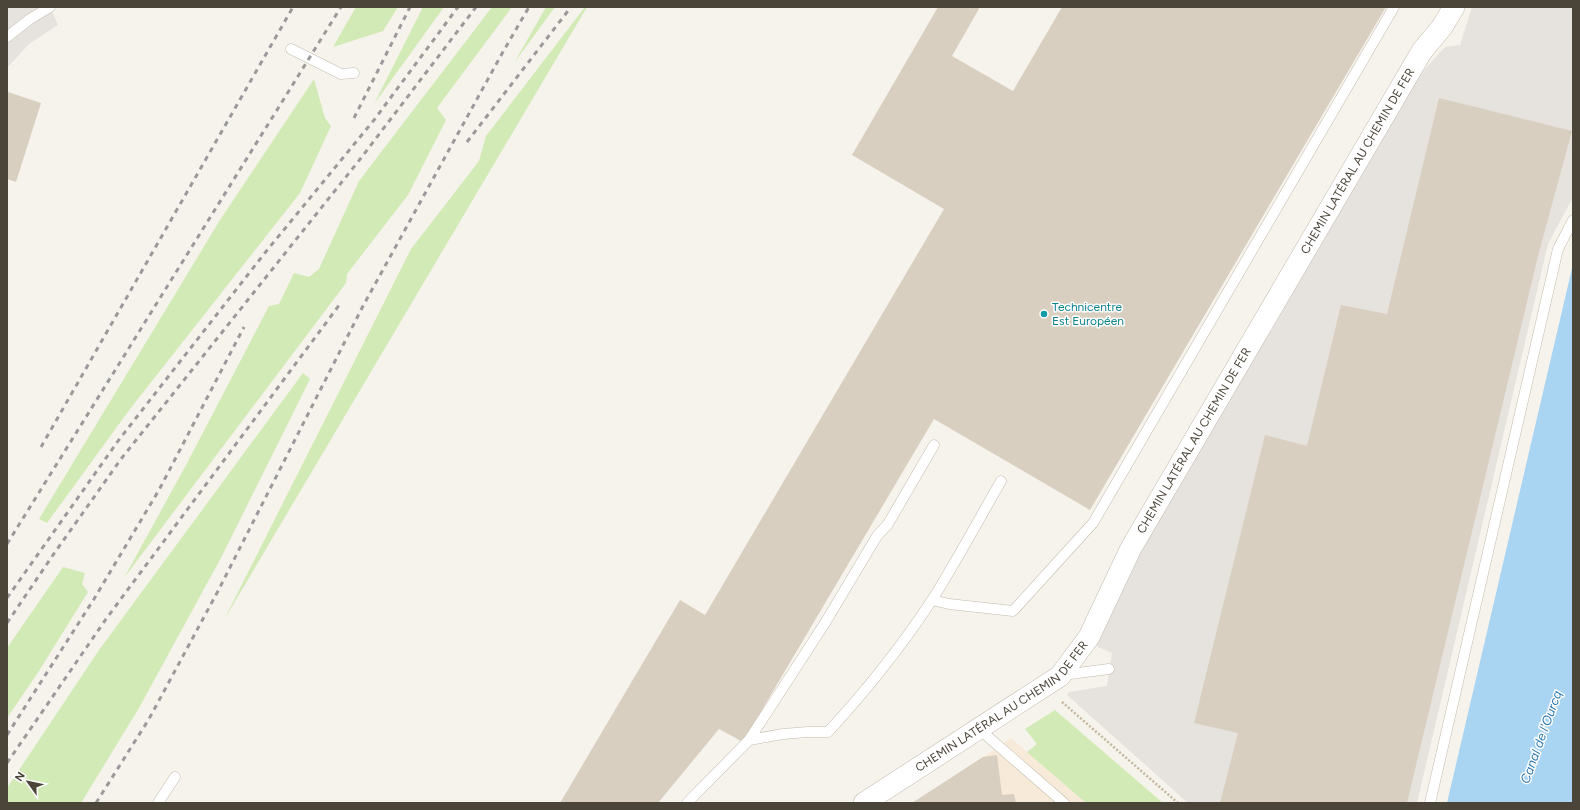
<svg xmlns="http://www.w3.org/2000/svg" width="1580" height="810" font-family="Figtree,sans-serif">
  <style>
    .commercial { fill: #f7ead8 }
    .industrial { fill: #e6e2dd }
    .green { fill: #d2eab5 }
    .water { fill: #a9d4f2 }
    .building { fill: #d8cfc1 }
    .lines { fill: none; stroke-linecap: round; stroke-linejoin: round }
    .service-casing { stroke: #c2bbae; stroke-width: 11 }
    .minor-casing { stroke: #c2bbae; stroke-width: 22 }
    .path { stroke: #c4b79f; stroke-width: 2.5; stroke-dasharray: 2 2; stroke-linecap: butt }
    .service { stroke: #fff; stroke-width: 10 }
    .minor { stroke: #fff; stroke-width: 21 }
    .rail { stroke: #9a9a9a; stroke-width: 3; stroke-dasharray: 5 5; stroke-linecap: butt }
    .culture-dot { fill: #0f9aa8; stroke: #fff; stroke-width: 1.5 }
    .labels { text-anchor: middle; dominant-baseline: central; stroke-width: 3; stroke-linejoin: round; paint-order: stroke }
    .street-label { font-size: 12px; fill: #4b4439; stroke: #fff }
    .culture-label { font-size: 12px; fill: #0d838f; stroke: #fff; text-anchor: start }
    .water-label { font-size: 13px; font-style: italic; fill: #2e7ab2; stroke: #fff }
  </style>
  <rect width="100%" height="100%" fill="#f6f3ec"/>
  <!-- commercial -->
  <path class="commercial" d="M1011 738 1086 803H912L983 757Z"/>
  <!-- industrial -->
  <path class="industrial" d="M7 7H50L58 25 29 44 7 68Z
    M1472 7H1573V197L1548 244 1417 803H1188L1067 695 1069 692 1107 686 1112 653 1098 647 1096 643 1136 560 1415 80 1445 47 1460 45Z"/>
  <!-- green -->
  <path class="green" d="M356 7H398L383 31 333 47Z
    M423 7H444L374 104Z
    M492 7H512L437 108 446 120 408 195 347 274 346 283 124 578 185 467 269 306 279 304 294 273 309 277 319 269 359 181Z
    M546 7H555L514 63Z
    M585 7H587L224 620 411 249 479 161 486 136Z
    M314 79 325 118 331 126 300 193 130 409 47 523 39 519 220 220Z
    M303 373 310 379 222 556 139 708 81 803H7V788L99 650Z
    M63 567 85 573 82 584 88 592 39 671 7 718V648Z
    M1055 710 1163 803H1086L1027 752 1037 744 1025 729Z"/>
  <!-- water -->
  <path class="water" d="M1573 264V803H1447Z"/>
  <!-- building -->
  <path class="building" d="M938 7H980L952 56 1013 91 1062 7H1386L1090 510 934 419 743 742 719 729 658 803H560L680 600 705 615 944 209 852 155Z
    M8 92 41 103 16 182 7 179Z
    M1439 98 1572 131 1539 252 1407 803H1220L1238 733 1194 723 1265 435 1307 446 1341 305 1387 314Z
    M997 755 1002 795 1014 794 1016 803H912L983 757Z"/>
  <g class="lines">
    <!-- service casing -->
    <g class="service-casing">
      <path id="service" d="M7 37 30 19 50 7
        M291 49 341 74 354 73
        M932 600 949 604 1013 611 1093 523 1394 7
        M1062 675 1109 669
        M979 729 1064 803
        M749 740 825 623 877 536 888 524 934 445
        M158 803 175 777
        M687 803 749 740 783 734 808 732H828C866 691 901 647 932 600 956 562 978 521 1001 481
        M1430 803 1558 249 1573 220"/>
    </g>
    <!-- minor casing -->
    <g class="minor-casing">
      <g id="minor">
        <path id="s1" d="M864 803 1060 676 1089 637 1131 548 1422 51 1442 27 1454 7"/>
      </g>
    </g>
    <!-- path -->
    <path class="path" d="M1062 702 1178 803"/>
    <!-- service -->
    <use href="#service" class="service"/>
    <!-- minor -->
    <use href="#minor" class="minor"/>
    <!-- rail -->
    <path class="rail" d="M354 118 410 7
      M467 142 571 7
      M41 447 293 7
      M7 544 341 7
      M7 598 118 441 264 254 374 120 458 7
      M7 623 53 555 121 459 361 158 476 7
      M7 735 94 599 159 490 244 327
      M7 763 106 619 340 304
      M96 803 149 719 218 591 363 306 504 50 529 7"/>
  </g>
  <!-- markers -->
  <circle class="culture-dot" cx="1044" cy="314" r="4"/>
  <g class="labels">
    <!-- street labels -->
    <g class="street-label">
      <text stroke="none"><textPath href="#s1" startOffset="829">CHEMIN LATÉRAL AU CHEMIN DE FER</textPath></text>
      <text stroke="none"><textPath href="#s1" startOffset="505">CHEMIN LATÉRAL AU CHEMIN DE FER</textPath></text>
      <text stroke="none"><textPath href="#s1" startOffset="169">CHEMIN LATÉRAL AU CHEMIN DE FER</textPath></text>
    </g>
    <!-- culture labels -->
    <g class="culture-label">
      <text x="1052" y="307">Technicentre<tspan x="1052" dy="14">Est Européen</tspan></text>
    </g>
    <!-- water labels -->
    <g class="water-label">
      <text transform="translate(1541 737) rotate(-70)">Canal de l'Ourcq</text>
    </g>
  </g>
  <!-- border -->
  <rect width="1580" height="810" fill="none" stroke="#4b4439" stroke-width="16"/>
  <!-- north arrow -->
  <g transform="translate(28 782) rotate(303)" stroke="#ffffff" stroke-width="3" paint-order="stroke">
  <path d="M0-3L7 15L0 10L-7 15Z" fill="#4b4439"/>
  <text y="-6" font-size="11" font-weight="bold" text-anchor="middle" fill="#4b4439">N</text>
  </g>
</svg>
